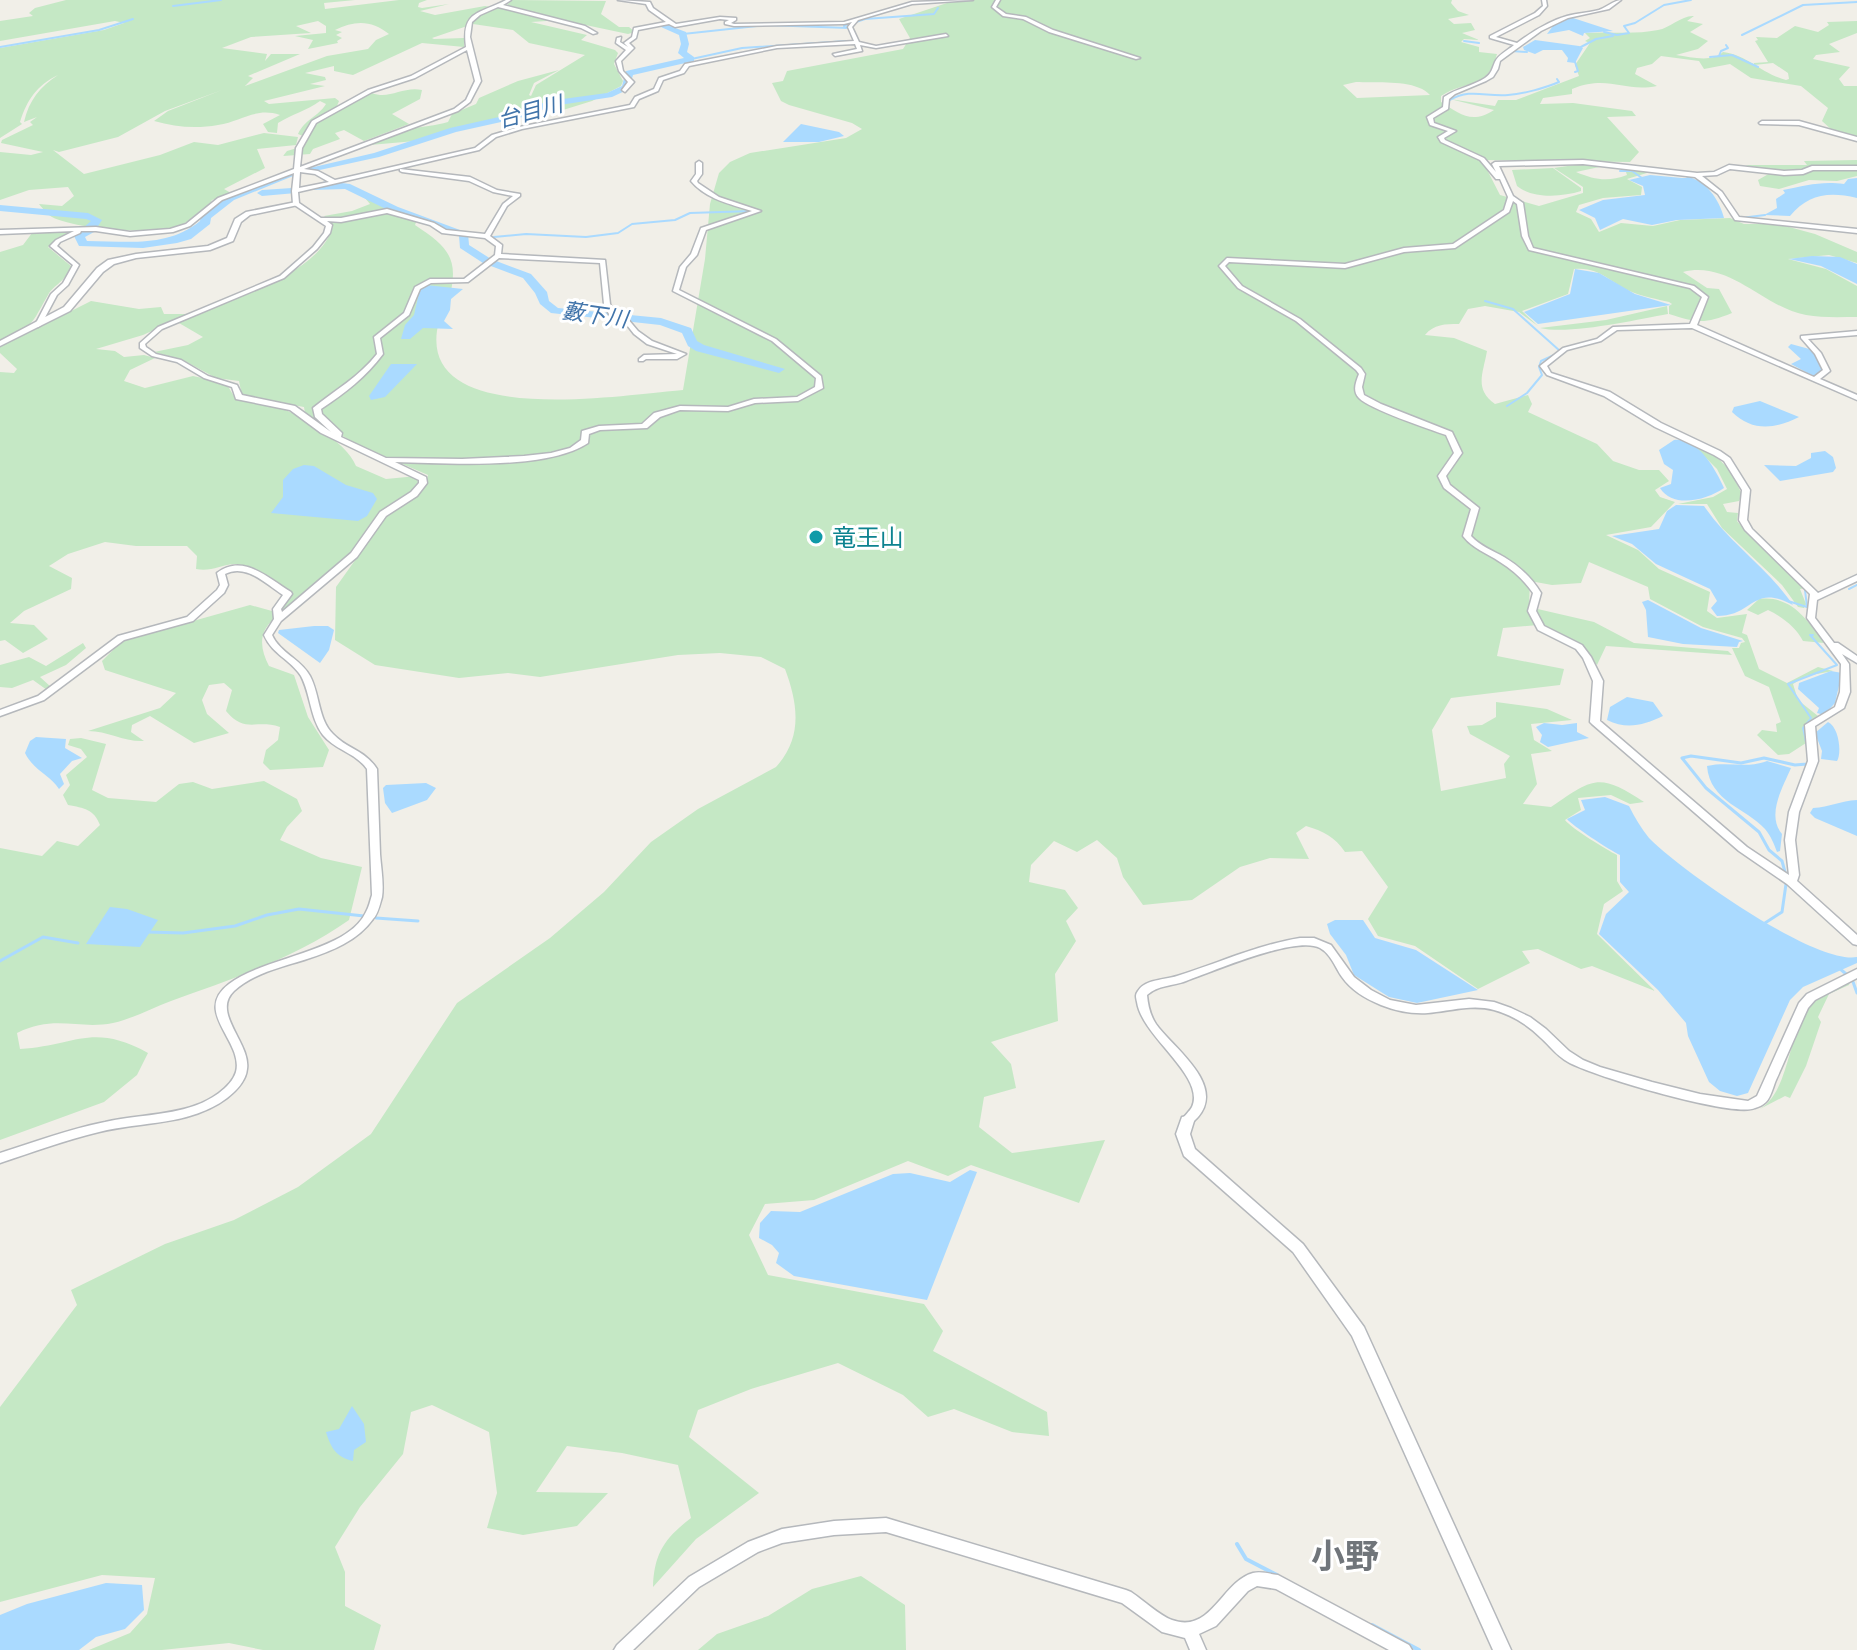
<svg xmlns="http://www.w3.org/2000/svg" width="1857" height="1650" font-family="Ubuntu,'Noto Sans JP',sans-serif">
  <style>
    .green { fill: #c5e8c5; fill-rule: evenodd }
    .water { fill: #aadaff }
    .lines { fill: none; stroke-linecap: round; stroke-linejoin: round }
    .stream-far2 { stroke: #aadaff; stroke-width: 2 }
    .stream-far1 { stroke: #aadaff; stroke-width: 3 }
    .stream { stroke: #aadaff; stroke-width: 4 }
    .river { fill: #aadaff; fill-rule: evenodd }
    .minor-casing { stroke: #b5b8bc; stroke-width: 3 }
    .tertiary-casing { stroke: #b5b8bc; stroke-width: 3 }
    .minor { fill: #fff; fill-rule: evenodd }
    .tertiary { fill: #fff; fill-rule: evenodd }
    .culture-dot { fill: #0f9aa8; stroke: #fff; stroke-width: 3 }
    .labels { text-anchor: middle; dominant-baseline: central; stroke-width: 6; stroke-linejoin: round; paint-order: stroke }
    .far-water-label { font-size: 22px; font-style: italic; fill: #4174aa; stroke: #fff }
    .culture-label { font-size: 24px; fill: #0d838f; stroke: #fff; text-anchor: start }
    .near-quarter-label { font-size: 34px; font-weight: bold; fill: #70757a; stroke: #fff }
  </style>
  <rect width="100%" height="100%" fill="#f1efe8"/>
  <!-- green -->
  <path class="green" d="M66 0H355L324 3 325 9 399 0H427L419 3 418 7 422 8 449 4 420 11 435 15 485 6 529 13 507 5 512 0 606 1 601 14 619 27H629L635 32 628 34 562 20 531 22 587 35 581 40 615 50 618 53 614 64 623 81 621 86 592 101 563 110 552 97V101L519 114 449 129 415 141 370 145C389 127 424 129 448 122L452 114 476 104 479 98 518 81 559 70 534 83 529 95 531 96 536 85 585 55 529 43 513 30 473 24 432 38 424 34 434 39 464 38V47L422 43 353 75 334 71V66L305 73 325 77 326 80 310 84 325 86 264 101 269 104 335 98 339 101 337 106 341 109 372 93C389 100 403 86 422 90L420 99 392 114 409 124 364 141 344 130 335 133 340 139 313 149 310 154 283 156 287 151 304 146 308 138 298 134C305 119 318 117 326 104L320 101C306 111 292 114 278 123L277 133 268 132 263 124 280 115C256 107 242 121 218 125 196 129 175 127 154 121L168 111 222 90 165 111 118 137 59 152 53 150 84 174 160 155 194 142 218 145 264 133 298 137 296 145 257 149 265 168 224 189 231 193 212 200 208 207C197 212 192 219 183 224 161 237 74 229 52 217 48 215 43 209 39 204L62 206 74 196 68 187 29 190 0 200V152L31 155 43 152 1 143 2 140 33 125 30 122 37 117 24 122C29 100 40 87 58 75 37 85 27 100 20 122L22 124 0 138V48L104 30 124 23 115 21 0 41V21L33 16 29 13 35 8ZM318 21 326 26V33L295 36 313 40 308 49 338 43 337 41 342 38 336 35 342 32 335 30C355 20 372 20 389 34L376 40 368 49 327 56 245 86 253 78 248 76 300 54H271L265 61 267 54 222 48 251 37 311 33 296 26Z
    M956 0H1452L1451 3 1458 11 1469 15 1448 19 1454 24 1471 23 1475 30 1462 33 1479 40 1464 39 1461 42 1479 47V52L1497 54C1487 91 1467 79 1441 96V102C1459 113 1471 125 1494 110L1450 99 1495 106 1498 100H1516L1579 76 1575 65 1590 43 1585 41 1590 38 1585 33C1610 31 1633 35 1658 30 1670 28 1682 15 1694 16L1687 21 1703 24 1690 32 1708 41 1698 49 1676 55C1692 57 1711 63 1723 52 1750 56 1758 72 1786 80L1789 79 1788 73 1773 63 1754 65V63L1768 62 1755 41 1758 40 1756 37 1777 38 1795 26 1818 32 1829 25 1827 22 1857 21V33L1829 44 1840 52 1816 55 1813 59 1850 67 1839 79 1844 86H1857V137L1833 131 1822 121 1828 108 1801 86 1751 78 1730 64 1704 69 1699 61 1661 56 1652 64 1637 68 1635 74 1657 86C1624 93 1609 74 1572 89V94L1543 98 1540 104 1573 103 1632 111 1636 116 1607 117 1639 152 1630 162 1482 160 1500 195 1539 206 1583 193V187L1554 168 1588 163 1604 166 1576 172C1595 180 1608 182 1627 175L1625 169 1650 172 1627 179 1642 187 1641 195 1603 198 1579 205 1576 212 1591 219 1599 232 1621 223 1653 226 1680 220 1730 218 1744 224H1778L1815 234 1857 252V263L1829 255 1788 259 1826 269 1857 286V317C1841 317 1822 318 1806 315 1764 308 1730 260 1683 272L1707 288 1719 289 1732 313C1705 324 1697 323 1669 314V306L1672 304 1669 302C1657 299 1644 297 1632 292 1610 283 1600 266 1574 269L1568 294 1522 311 1538 326 1519 312 1485 306 1468 309 1459 324C1445 324 1434 324 1425 335L1454 338 1487 351C1483 374 1474 389 1495 404L1528 395 1532 404 1528 412 1597 444 1613 461 1639 470H1659L1669 481 1655 490 1660 497 1675 502 1651 527 1606 535 1638 550 1659 569 1710 592 1707 611 1717 618 1747 614 1742 633 1747 635 1759 669 1787 683 1818 667 1833 671 1806 676 1793 684 1798 700 1818 716C1805 723 1805 729 1806 743L1789 754 1778 755 1757 735 1762 730 1777 732 1776 724 1781 722 1769 687 1745 676 1732 648H1739L1741 643 1745 642 1742 638 1703 627 1650 599 1648 587 1589 562 1581 583 1552 585 1530 581 1529 607 1594 622 1634 643 1728 651 1732 655 1606 646 1597 665 1582 647 1538 625 1503 628 1497 656 1564 669 1560 685 1451 698 1432 730 1441 791 1506 778 1504 764 1510 756 1470 734 1467 726 1482 725 1496 717V702L1547 709 1572 720 1531 724 1534 740 1552 751 1531 754 1537 784 1523 804 1551 807C1593 778 1599 772 1644 802L1630 804 1611 795 1578 798 1581 810 1565 820C1571 828 1607 850 1617 855V881L1623 891 1604 904 1597 934 1655 991 1592 966 1581 969 1538 949 1522 951 1530 963 1478 989 1415 946 1378 936 1368 919 1388 887 1362 851 1345 852C1335 837 1323 831 1306 826L1296 833 1309 859 1270 858 1240 867 1192 900 1143 905 1123 877 1117 858 1097 840 1077 852 1054 841 1031 865 1029 882 1065 890 1078 908 1066 921 1076 941 1055 974 1058 1021 991 1042 1011 1064 1016 1088 984 1097 979 1127 1012 1153 1105 1140 1079 1203 971 1165 948 1176 908 1161 814 1200 765 1204 749 1235 768 1275 924 1304 943 1331 933 1351 1047 1412 1049 1436 1012 1432 954 1409 928 1417 903 1395 838 1363 751 1389 698 1410 689 1437 759 1493 696 1539 653 1587C654 1553 665 1538 691 1518L678 1465 622 1453 567 1446 536 1492 608 1493 577 1526 523 1535 487 1528 497 1493 489 1432 432 1405 411 1412 403 1454 360 1507 335 1547 345 1572V1606L381 1625 374 1650H263L229 1643 162 1650H89L130 1633 147 1614 155 1578 102 1575 0 1602V1407L77 1305 71 1290 165 1244 234 1220 298 1187 371 1134 457 1003 550 938 604 892 651 842 698 809 776 767C803 737 798 704 785 669L761 657 720 653 678 655 540 677 508 673 459 678 375 665 335 640 336 587 388 514 424 489 428 475 356 444 305 413 304 407 242 396 239 381 216 378 183 360 154 352 188 345 203 337 179 323C221 299 318 279 333 226L324 216 352 211 370 204 360 192 385 207 418 217 415 225C448 247 460 258 449 299 447 307 441 314 439 321 410 432 627 394 683 390L705 259 710 204 719 173 730 162 750 153 846 138 862 129 852 123 789 105 781 101 772 83 783 81 787 71 903 49 910 38 899 19ZM1356 82C1377 83 1416 79 1430 95L1357 98 1343 85Z
    M1857 160V176L1837 181 1809 180 1779 189 1760 186 1758 180 1772 172 1745 165H1807L1804 161Z
    M1553 168 1581 188V191C1562 197 1533 199 1517 186L1512 170Z
    M70 231 48 247 71 266C65 283 54 284 48 295 29 328 36 323 0 340V252L23 245 32 233Z
    M91 301 139 309 161 307 164 314H189L143 335 96 349 115 351 124 357 144 355 155 358 130 370 124 381 145 388 193 376 226 383 235 398C247 402 260 402 272 405 297 412 347 442 356 466L386 479 417 476 418 483 411 493 381 512 355 551 281 613 279 610 291 594C275 583 254 564 234 564 220 565 211 572 196 569L197 556 187 546H136L105 542 68 554 49 566 72 578 71 589 24 611 10 623 34 625 48 639 23 653 5 640 0 641V372L14 373 17 369 0 353V347Z
    M1667 306 1668 314C1635 320 1569 335 1540 328L1606 320Z
    M1692 444C1718 453 1732 469 1742 495L1739 501 1723 504 1727 512 1738 513 1737 521 1748 534 1805 588 1800 589 1806 604 1804 608 1798 607 1782 585 1722 528 1707 504H1678L1713 497 1727 489 1717 469Z
    M1759 599C1791 595 1807 619 1824 643L1803 641C1796 627 1781 616 1768 610L1758 615 1747 610Z
    M250 605 272 611 274 619C258 632 260 649 269 666L294 675 308 717 329 750 323 767 270 770 263 763 266 750 278 740 280 727C256 719 245 734 226 711L232 690 224 683 209 685 202 700 207 714 229 733 194 743 150 716 132 725 131 732 144 741C124 742 108 731 88 731L160 708 176 693 105 670 102 661 122 641Z
    M83 643 86 648 66 665 40 677 51 687 47 690 33 680 12 688 0 687V665L29 657 46 666Z
    M81 738 106 744 92 790 108 798 156 802 179 784 193 782 212 789 264 781 297 799 302 811 287 827 280 840 321 858 362 867 349 920C295 958 232 979 171 1001 152 1008 132 1019 113 1023 78 1030 55 1014 17 1033L20 1049C75 1046 92 1022 148 1053L137 1075 104 1102 0 1140V848L42 856 57 841 78 846 100 825C94 809 84 808 68 805L63 795 70 785 66 775 87 757 81 749 68 745 70 739Z
    M1850 981 1849 985 1829 994 1818 1017 1821 1022 1806 1066 1790 1098 1785 1096 1760 1109C1792 1090 1787 1024 1816 999 1825 991 1839 987 1850 981Z
    M861 1576 905 1605 906 1650H698L717 1634 768 1616 812 1589Z"/>
  <!-- water -->
  <path class="water" d="M1570 17 1613 31 1584 33 1583 36 1569 30 1547 34 1553 26Z
    M1535 40 1579 46 1583 48 1575 63 1567 62 1568 58 1562 50H1543L1535 54 1524 50 1523 47Z
    M801 124 839 132 844 136 819 142H783Z
    M1650 175 1682 178H1687L1685 176C1706 180 1719 199 1724 218L1677 220 1652 225 1623 219 1600 230 1595 218 1579 210 1603 200 1645 195 1643 186 1629 180Z
    M1857 178V198C1827 191 1808 195 1790 216L1764 215 1777 208 1776 199 1785 193 1783 190C1806 186 1819 181 1844 184L1848 179Z
    M1812 256 1840 257 1857 264V284L1821 266 1789 259Z
    M1575 269 1599 273 1635 294 1671 305 1538 324 1524 312 1570 294Z
    M426 285 463 289 451 299 450 310 444 321 453 329 423 328 410 339H401L405 325 414 315 420 289Z
    M1791 344 1813 350 1824 371 1813 376 1791 364 1801 359 1788 347Z
    M391 364H417L385 397 371 400 369 396Z
    M1760 401 1799 417C1776 429 1752 432 1732 412L1734 407Z
    M1674 440C1698 437 1716 470 1724 488 1707 500 1673 509 1660 488L1671 484 1673 470 1664 464 1659 450Z
    M1825 451 1833 457 1836 468 1833 472 1780 481 1764 465 1796 466 1811 458V453Z
    M304 465 314 466 346 485 373 493 377 499 367 516 358 521 271 513 283 497V480L293 469Z
    M1676 505 1704 506C1729 543 1768 568 1793 605 1752 583 1754 616 1717 616L1711 608 1717 601 1710 589 1656 564 1632 544 1612 536 1659 529 1667 511Z
    M1648 600 1701 628 1743 641 1739 642 1737 647 1683 644 1648 637 1646 610 1642 602Z
    M314 626H328L334 630 329 650 320 663 278 633 279 630Z
    M1831 671 1842 673 1835 703 1824 715 1817 713 1819 708 1798 689 1799 683Z
    M1627 697 1653 702 1663 716C1644 725 1627 730 1607 720L1610 707Z
    M1828 722C1839 727 1842 753 1837 761L1821 759 1822 751 1815 733Z
    M1544 723 1562 725 1577 723V732L1589 738 1548 747 1540 742 1542 735 1536 727Z
    M36 737 66 739 65 748 82 758 72 761 60 774 64 784 59 789C50 775 34 771 25 753L30 741Z
    M1767 761 1791 768C1783 787 1766 815 1782 834L1780 851 1777 852C1774 844 1771 836 1765 829 1746 808 1710 802 1707 766 1728 761 1747 769 1767 761Z
    M426 783 436 788 427 800 392 813 385 803 383 788 386 785Z
    M1605 797 1629 806C1635 818 1641 828 1649 838 1680 870 1815 965 1857 957V963L1803 987 1790 1000 1748 1093 1737 1096 1720 1091 1709 1082 1688 1036 1686 1023 1658 990 1599 934 1606 914 1629 892 1620 882V855C1611 851 1570 824 1567 819L1585 810 1581 800Z
    M1857 800V836L1815 818 1810 813 1813 808C1830 807 1840 801 1857 800Z
    M110 907 127 909 158 920 140 947 86 944Z
    M1335 920H1363L1375 938 1416 950 1478 990 1417 1003 1389 997 1354 975 1346 955 1330 934 1327 924Z
    M970 1170 977 1172 927 1300 794 1276 776 1263 779 1253 772 1245 759 1238 760 1223 771 1211 800 1212 893 1174 910 1173 950 1182Z
    M352 1406 364 1424 366 1442 354 1450 353 1461C336 1457 331 1448 326 1432L339 1429Z
    M106 1583 142 1585 144 1610 125 1629 96 1637 79 1650H0V1615L27 1604Z"/>
  <g class="lines">
    <!-- stream-far2 -->
    <path class="stream-far2" d="M173 6 221 0
      M765 25 849 28
      M844 26 865 19 934 14 938 8
      M1604 32 1617 35 1629 33 1624 26 1635 23 1664 5 1691 0
      M683 34 757 26
      M1742 35 1803 5 1857 2
      M1464 41 1479 43
      M0 47 99 30 133 19
      M1579 48 1596 39 1613 36
      M1511 51 1527 52
      M1719 56 1721 51 1728 48 1726 45
      M1710 57 1732 55 1758 67
      M687 60 742 48 847 41
      M1575 62 1578 71 1575 72
      M1450 100C1470 88 1486 97 1508 95 1523 94 1545 88 1559 82L1557 79
      M1620 171H1632L1642 178
      M1741 218 1765 215
      M494 237 526 234 586 237 618 233 632 224 675 220 690 213 753 211
      M1485 301 1513 309 1560 351
      M1507 406 1527 393 1542 375 1539 367 1541 361 1554 355
      M1849 589 1857 585
      M1788 601 1807 607 1805 590
      M1806 741 1803 728 1811 718 1788 684 1837 665 1810 635H1813"/>
    <!-- stream-far1 -->
    <path class="stream-far1" d="M1806 739 1807 745
      M1785 872 1782 861 1769 850 1759 832 1706 788 1682 758 1691 756 1741 763 1764 758 1795 765 1807 764 1809 760
      M376 918 418 921
      M1765 923 1782 912 1786 884
      M147 932 183 933 235 926 267 915 299 909 364 916
      M0 961 43 937 78 943
      M1839 968 1852 979 1857 993"/>
    <!-- stream -->
    <path class="stream" d="M1237 1544 1246 1559 1277 1575
      M1372 1625 1419 1650"/>
    <!-- river -->
    <path class="river" d="M666 21H672L670 26 686 32 689 44 687 52 694 57V61L633 75 629 89 612 97 553 106 523 117 456 132 379 157 306 173 301 170 374 153 450 128 517 113 548 101 607 93 622 86 626 71 684 58 678 53 681 44 679 35 661 27Z
      M289 172 298 174 234 200 211 218 210 224 191 239 177 243 143 248 79 246 74 236 91 221 86 219 0 211V205L88 213 102 220 94 232 85 237 87 241C128 241 167 248 200 221L201 215 226 196Z
      M326 181 350 184 398 207 468 233 469 245 491 259 531 274 547 292 549 301 558 308 661 318 691 328 697 341 704 345 785 369 779 373 696 351 688 346 682 333 660 325 551 313 540 304 535 293 523 278 483 263 460 248 459 236 390 211 345 189 312 190 307 187Z
      M292 188 296 189V193L262 196 257 193 262 190Z"/>
    <!-- minor casing -->
    <g class="minor-casing">
      <path id="minor" d="M506 0H511L503 5 585 26 597 33 593 34 581 28 498 7 480 15 472 22 470 37 481 81 470 102 458 111 304 169 318 171 335 180 475 148 492 135 519 127 630 105 635 97 654 89 659 78 680 71 685 64 777 46 854 41 848 27 852 22 844 24 734 26 725 24V22L729 20 720 19 675 27 669 24 638 30 636 38 629 43 634 48 621 61 623 71 634 82 625 92 622 90 628 82 619 71 616 61 626 50 616 43 617 38 621 37 620 42 628 47 624 43 632 37 634 28 666 22 649 10 646 4 618 0 650 2 653 8 676 24 720 17 736 18V20L731 23 734 24 844 22 912 2 973 0 912 4 858 20 852 27 859 42 876 46 946 34 948 36 876 48 860 45 862 51 835 56 833 54 857 49 855 44 777 48 689 66 684 73 663 80 658 91 639 99 634 107 522 129 496 137 479 150 298 192 299 203 321 218H341L387 209 434 223 446 230 485 234 503 204 513 196 493 192 469 181 402 172 400 171V169L470 177 497 190 520 194V196L507 206 490 236 502 245 501 254 605 260 610 304 615 314 627 318 638 331 652 341 686 354 677 359H646L643 361H639V359L644 355 677 354 647 344 634 334 623 320 610 316 604 304 600 263 499 258 468 282 431 283 420 289 409 315 380 338 383 354C366 377 345 393 321 409L322 414 342 433 341 437 386 458 462 459 524 456 551 453 570 448 581 440 582 431 599 426 642 424 654 413 680 406 728 407 754 399 797 397 815 387 816 378 772 341 673 291 680 267 691 254 701 228 752 211C730 204 706 199 691 181L696 174V163L699 161 702 163V174L697 181 698 183 719 197 761 211 706 230 697 255 686 267 679 290 776 339 821 376 823 388 798 401 755 403 728 411 680 410 660 417 647 428 600 430 589 434 588 443C546 471 445 463 395 462L426 477 427 483 417 496 386 516 357 557 281 621 272 635C280 653 301 659 310 676 320 695 318 719 333 734 347 749 365 750 377 769 378 797 379 826 380 854 381 868 384 884 382 897 380 904 378 914 373 919 357 941 332 951 307 959 283 967 253 973 234 991 211 1013 251 1043 247 1069 246 1081 236 1091 227 1098 190 1126 142 1121 99 1132 65 1140 33 1152 0 1163V1153C35 1142 69 1129 105 1122 134 1115 166 1116 194 1106 209 1101 231 1088 236 1072 244 1041 192 1012 229 984 263 957 348 952 366 912 369 907 370 901 372 895L367 769C356 753 335 750 323 735 310 718 311 695 301 676 291 660 272 654 264 635L274 619 273 609 283 595C266 584 246 563 225 574L228 585 224 593 193 621 124 640 44 700 0 716V710L38 696 118 636 187 617 217 590 220 585 217 573C243 553 268 578 291 592L292 594 281 609 282 612 351 553 380 512 411 492 419 483V480L321 433 290 410 236 399 232 387 204 378 177 362 152 356 140 348V343L158 327 280 276 313 247 324 233 326 226 293 204 292 191 294 173 222 200 190 226 173 232 130 236 96 231H81L80 233 60 242 57 246 79 265 68 285 57 295 41 325 38 327 35 325 51 294 63 283 73 265 50 246 56 240 74 231 0 234V230L96 227 130 232 170 229 186 224 218 198 294 169 296 148 312 121 368 90 411 76 466 47C461 10 480 14 506 0ZM467 50 475 81 466 100 454 109 300 167 302 148 316 123 372 92 415 78ZM300 172 315 174 329 182 299 188ZM387 213 430 225 442 233 485 238 496 246 495 255 464 279H430L415 287 404 313 374 337 377 354C359 377 335 390 313 408L315 417 331 432 295 406 242 395 237 385 208 376 181 360 156 354 146 347 145 344 162 329 284 278 317 249 330 233 332 225 327 221 341 222Z
        M996 0H1000L996 7 1006 14 1026 17 1053 30 1140 58 1136 59 1049 32 1023 19 1003 16 992 7Z
        M1542 0H1546L1547 6 1539 15 1496 37 1517 43C1532 32 1549 21 1567 16 1577 13 1588 13 1599 10 1607 7 1613 1 1621 0L1609 9 1568 18 1541 31 1500 61 1498 69 1493 77 1486 81 1455 94 1449 99 1448 109 1433 118 1434 123 1456 131 1444 138 1445 140 1484 158 1496 172 1492 164 1495 162 1583 160 1697 173 1714 172 1729 165 1784 171 1802 170 1812 166H1857V170H1813L1803 174 1784 175 1730 169 1717 175 1702 176 1722 192 1739 217 1857 229V233L1735 220 1718 194 1695 177 1583 164 1499 166 1513 196 1523 203 1528 236 1533 248 1694 286 1708 297 1697 325 1814 377 1823 370 1815 354 1801 338V336L1857 331V335L1808 339 1821 353 1830 371 1820 379 1857 395V400L1692 328 1617 330 1601 341 1567 350 1547 366 1551 373 1610 392 1661 423 1720 451 1730 458 1750 490 1747 520 1752 529 1818 593 1857 575V581L1817 600 1815 618 1834 643H1838L1857 656V663L1842 654 1849 664 1850 692 1844 708 1815 726 1818 761 1799 812 1795 840 1799 875 1797 881 1857 935V945L1853 944 1787 884 1739 851 1592 724 1590 722 1593 681 1583 658 1576 649 1538 630 1528 611 1533 593C1524 580 1513 570 1500 562 1487 553 1473 549 1463 536L1471 509 1444 488 1438 476 1454 453 1446 435C1429 429 1369 409 1359 398 1352 391 1356 382 1359 374L1356 370 1296 321 1238 288 1219 266 1227 258 1345 264 1404 248 1453 244 1504 210 1508 197 1500 179H1496L1480 160 1441 142 1438 137 1448 131 1430 125 1427 117 1443 107 1444 97C1457 88 1473 86 1485 78 1492 73 1492 69 1495 62 1498 55 1508 50 1514 45L1490 38V36L1535 13 1543 6ZM1513 201 1517 204 1522 236 1529 250 1690 288 1702 297 1690 324 1613 327 1597 339 1563 348 1540 366 1547 375 1604 396 1655 427 1714 455 1724 461 1742 490 1739 520 1745 530 1810 594 1807 618 1841 664 1840 692 1835 707 1805 725 1808 761 1789 812 1785 840 1789 875 1747 847 1600 721 1603 681 1591 657 1582 645 1544 626 1536 611 1541 593C1532 578 1519 566 1504 557 1492 550 1480 546 1471 536L1479 508 1450 485 1446 476 1462 453 1452 432 1381 404 1364 395 1362 387 1365 374 1361 368 1300 319 1242 286 1225 266 1229 262 1345 268 1404 252 1455 248 1509 212Z
        M1300 938H1314L1331 945 1354 977 1371 990 1390 1000 1416 1005 1469 999 1494 1002 1511 1008 1530 1017 1546 1029 1569 1051 1583 1060 1600 1067 1652 1082 1700 1094 1748 1101 1757 1096 1799 1003 1807 994 1857 969V978L1815 1000 1808 1008C1797 1032 1787 1056 1776 1080 1773 1087 1771 1097 1766 1102 1763 1105 1759 1107 1755 1108 1734 1118 1592 1076 1568 1062 1557 1056 1550 1046 1541 1038 1528 1025 1512 1015 1494 1010 1472 1004 1451 1011 1428 1013 1412 1014 1396 1011 1381 1005 1366 999 1351 990 1342 977 1335 967 1331 954 1320 948 1296 935 1212 972 1186 981 1173 986 1158 985 1147 995 1148 1006 1150 1015 1156 1024 1173 1048 1226 1084 1198 1117 1192 1123 1191 1125 1183 1124L1181 1121C1184 1116 1190 1111 1192 1107 1206 1076 1142 1037 1137 1002 1136 997 1135 995 1138 991 1145 979 1165 980 1177 976 1219 963 1257 945 1300 938Z
        M886 1518 1126 1590 1131 1592C1143 1600 1160 1616 1172 1620 1212 1634 1221 1582 1253 1573 1261 1571 1270 1574 1278 1575L1409 1645 1412 1650H1389L1276 1589 1257 1586 1248 1591 1216 1626 1199 1634 1206 1650H1190L1185 1638 1162 1632 1122 1603 886 1532 834 1535 782 1543 758 1552 699 1587 633 1650H614L617 1645 689 1577 748 1542 782 1529 834 1521Z"/>
    </g>
    <!-- tertiary casing -->
    <g class="tertiary-casing">
      <path id="tertiary" d="M1762 121H1799L1857 137V141L1799 125 1760 124 1759 123Z
        M296 202 299 204 298 205 250 215 241 222 233 241 210 250 136 258 114 264 103 272 70 311 0 346V341L64 307 97 268 108 260 136 254 208 246 227 238 235 219 246 212Z
        M1187 1116 1192 1117 1194 1121 1190 1134 1195 1149 1303 1244 1364 1327 1511 1650H1493L1352 1336 1293 1252 1184 1156 1176 1134 1182 1117Z"/>
    </g>
    <!-- minor -->
    <use href="#minor" class="minor"/>
    <!-- tertiary -->
    <use href="#tertiary" class="tertiary"/>
  </g>
  <!-- markers -->
  <circle class="culture-dot" cx="816" cy="537" r="8"/>
  <g class="labels">
    <!-- far-water labels -->
    <g class="far-water-label">
      <text transform="translate(530 111) rotate(-15)">台目川</text>
      <text transform="translate(595 314) rotate(8)">藪下川</text>
    </g>
    <!-- culture labels -->
    <g class="culture-label">
      <text x="832" y="537">竜王山</text>
    </g>
    <!-- near-quarter labels -->
    <g class="near-quarter-label">
      <text x="1345" y="1555">小野</text>
    </g>
  </g>
</svg>
